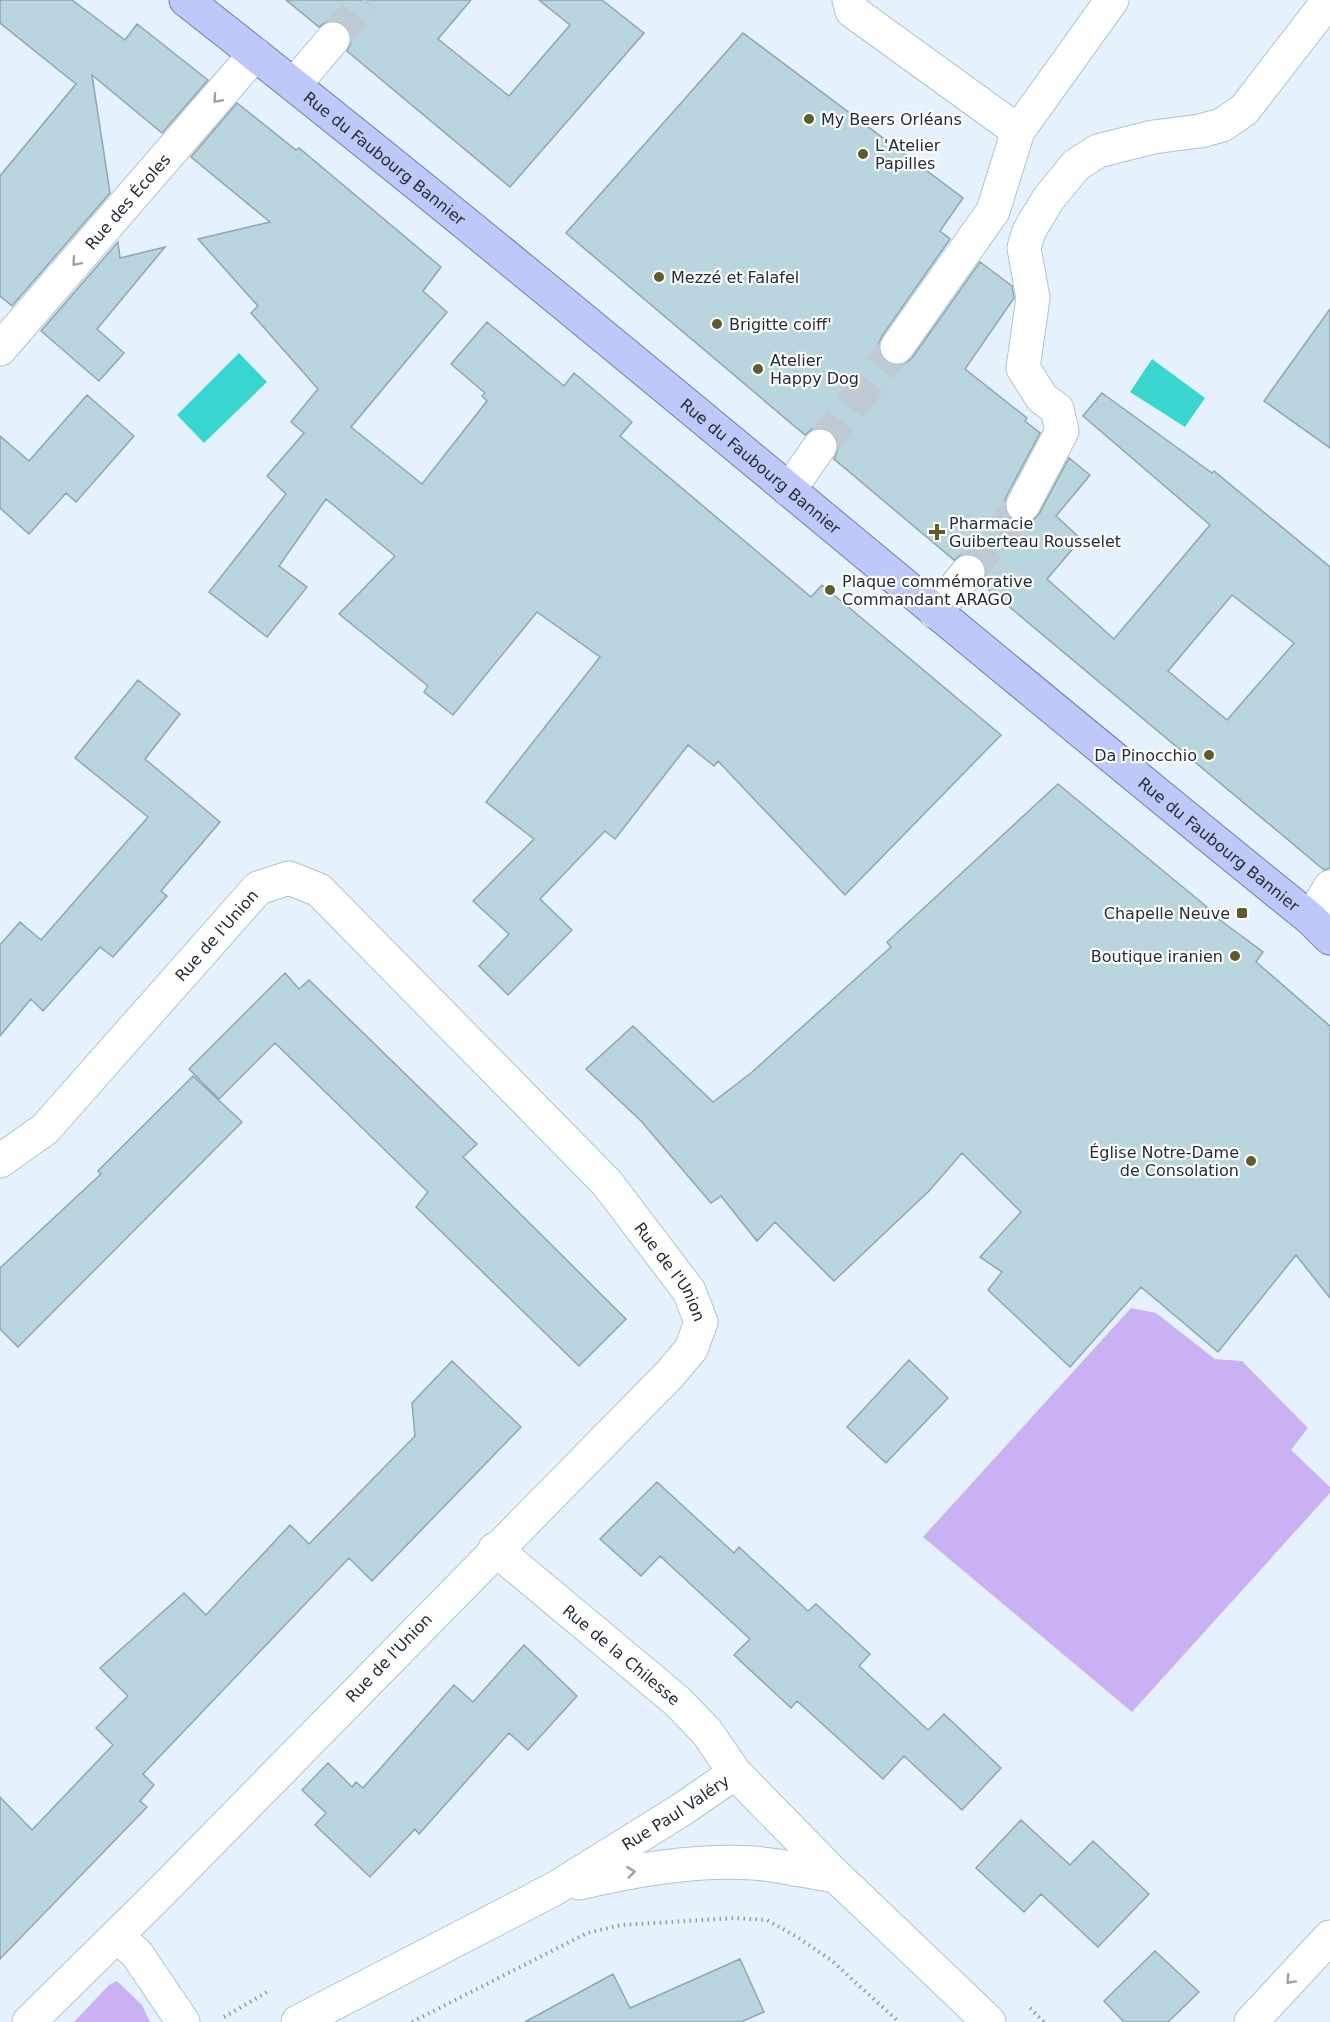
<svg xmlns="http://www.w3.org/2000/svg" width="1330" height="2022" font-family="'DejaVu Sans',sans-serif">
  <style>
    .green { fill: #cab1f4 }
    .water { fill: #39d6d0 }
    .building { fill: #b9d6df; stroke: #8ca7b0; stroke-width: 1.5; fill-rule: evenodd }
    .lines { fill: none; stroke-linecap: round; stroke-linejoin: round }
    .minor-tunnel { stroke: #bfcad4; stroke-width: 33; stroke-dasharray: 33 16; stroke-linecap: butt }
    .minor-casing { stroke: #afc3d5; stroke-width: 35 }
    .major-casing { stroke: #6c7bb2; stroke-width: 35 }
    .path { stroke: #909aa3; stroke-width: 4; stroke-dasharray: 1.5 4.5; stroke-linecap: butt }
    .minor { stroke: #fff; stroke-width: 33 }
    .major { stroke: #bec8f9; stroke-width: 33 }
    .oneway { stroke: #9da1a4 }
    .poi-dot { fill: #5e5d2a; stroke: #fdfdfd; stroke-width: 2 }
    .labels { text-anchor: middle; dominant-baseline: central; stroke-width: 4.5; stroke-linejoin: round; paint-order: stroke }
    .poi-label { font-size: 16px; fill: #262e35; stroke: #fdfdfd; text-anchor: start }
    .street-label { font-size: 16px; fill: #262e35; stroke: #fdfdfd }
  </style>
  <rect width="100%" height="100%" fill="#e5f1fc"/>
  <!-- green -->
  <path class="green" d="M1131 1308 1156 1313 1215 1359 1242 1361 1308 1428 1291 1450 1330 1487V1493L1132 1712 923 1537Z
    M117 1981 142 2005 150 2022H74L109 1985Z"/>
  <!-- water -->
  <path class="water" d="M239 353 267 382 204 443 177 415Z
    M1152 359 1205 398 1185 427 1130 392Z"/>
  <!-- building -->
  <path class="building" d="M0 0H72L125 40 137 24 208 80 162 133 92 75 110 193 12 306 0 296V176L76 84 0 23Z
    M286 0H471L438 39 509 96 570 25 539 0H602L644 33 510 187 347 51 351 43V33L345 24 336 21H327L319 27Z
    M743 33 963 198 940 231 950 239 882 336 878 345 880 354 886 362 895 366 904 364 912 358 980 262 1012 286 1014 298 965 369 1027 418 1025 421 1040 433 1006 497 1004 505 1007 514 1014 521 1024 524 1032 521 1039 514 1069 458 1090 475 1056 516 1081 539 1047 579 1114 639 1210 525 1083 416 1102 393 1212 473 1214 471 1330 567V868L1324 870 982 584 986 576V566L979 557 971 553 962 554 954 560 834 459 839 447 837 439 831 431 821 427 812 429 805 435 566 233ZM1232 595 1294 643 1227 720 1168 671Z
    M237 103 296 150 299 148 441 267 423 291 447 312 351 427 422 484 487 401 482 396 485 393 451 364 487 322 564 386 574 373 632 422 620 436 811 597 822 585 1001 735 845 895 718 761 714 766 688 745 615 839 605 831 540 899 572 930 508 995 479 966 509 934 473 901 534 839 486 802 600 657 537 612 453 715 424 692 428 686 339 614 395 556 326 499 279 566 307 587 267 637 209 592 286 494 267 476 304 433 291 422 318 389 251 313 258 306 198 239 270 222 191 157Z
    M118 242 120 258 165 247 97 329 124 353 99 381 41 331Z
    M1330 309V448L1264 401Z
    M87 395 134 436 76 502 66 493 29 534 0 508V436L29 461Z
    M138 680 180 714 145 759 220 822 161 891 167 896 113 957 100 947 43 1011 31 999 0 1036V945L20 922 41 940 148 817 75 758Z
    M1058 784 1207 907 1205 909 1263 952 1256 962 1330 1026V1298L1296 1255 1218 1352 1141 1287 1070 1367 988 1290 1002 1272 980 1257 1021 1212 962 1153 929 1191 834 1281 775 1222 757 1241 721 1196 711 1203 641 1121 586 1069 633 1026 713 1102 751 1073 891 947 887 942Z
    M285 973 299 989 309 980 477 1144 463 1157 626 1319 579 1366 416 1207 428 1192 275 1043 219 1099 189 1069Z
    M193 1076 242 1122 18 1347 0 1329V1268L101 1174 98 1171Z
    M909 1360 948 1398 886 1463 847 1427Z
    M452 1361 521 1427 372 1581 349 1558 143 1774 154 1785 140 1801 147 1807 0 1959V1797L32 1830 113 1745 96 1728 128 1696 100 1668 184 1593 206 1615 290 1525 309 1544 415 1436 412 1403Z
    M657 1482 734 1553 739 1547 808 1611 816 1604 870 1654 859 1666 928 1730 944 1714 1001 1768 962 1810 904 1756 883 1779 797 1701 791 1708 734 1655 750 1639 660 1556 641 1576 600 1539Z
    M524 1645 577 1696 528 1750 509 1733 419 1834 415 1829 370 1877 315 1825 326 1813 302 1790 328 1763 352 1787 356 1782 363 1788 454 1685 473 1702Z
    M1021 1820 1070 1865 1093 1841 1149 1894 1098 1947 1041 1894 1024 1912 976 1868Z
    M1155 1951 1199 1992 1168 2022H1124L1104 2001Z
    M740 1959 764 2012 741 2022H525L613 1974 630 2008Z"/>
  <g class="lines">
    <!-- minor-tunnel -->
    <path class="minor-tunnel" d="M333 39 366 0
      M820 446 897 347
      M968 572 1023 505"/>
    <!-- minor casing -->
    <g class="minor-casing">
      <g id="minor">
        <path d="M849 0 852 11 1018 131"/>
        <path d="M294 85 333 39"/>
        <path d="M897 347 993 211 1018 131 1112 0"/>
        <path id="s1" d="M0 349 255 54"/>
        <path d="M789 490 820 446"/>
        <path d="M1023 505 1062 431 1057 409 1042 398 1023 368 1033 298 1024 248 1029 231 1049 198 1076 165 1098 151 1153 137 1200 131 1222 125 1244 110 1329 0"/>
        <path d="M935 612 968 572"/>
        <path d="M1311 919 1330 887"/>
        <path id="s2" d="M0 1161 45 1129 258 888 289 878 319 890 607 1183 689 1291 701 1322 691 1349 670 1374 159 1894 29 2022"/>
        <path id="s3" d="M495 1549 677 1701 707 1732 735 1773 836 1876 989 2022"/>
        <path d="M579 1883C635 1870 696 1859 754 1863 781 1865 809 1872 836 1876"/>
        <path d="M117 1936 137 1954 183 2022"/>
        <path id="s4" d="M298 2022 554 1889 681 1810 735 1773"/>
        <path d="M1251 2022 1330 1937"/>
      </g>
    </g>
    <!-- major casing -->
    <g class="major-casing">
      <g id="major">
        <path id="s5" d="M186 0C567 298 934 615 1311 919L1330 938"/>
      </g>
    </g>
    <!-- path -->
    <path class="path" d="M1030 2008 1044 2022
      M224 2017 267 1992
      M412 2022 587 1933 621 1925 735 1918 767 1920 797 1937 831 1960 899 2022"/>
    <!-- minor -->
    <use href="#minor" class="minor"/>
    <!-- major -->
    <use href="#major" class="major"/>
  </g>
  <!-- one-way arrows -->
  <defs><path id="oneway-chevron" d="M-2-3.5L2.5 0L-2 3.5" fill="none" stroke-width="1.6" stroke-linecap="round" stroke-linejoin="round" transform="scale(1.5)"/></defs>
  <g class="oneway">
    <use href="#oneway-chevron" transform="translate(217 99) rotate(131)"/>
    <use href="#oneway-chevron" transform="translate(76 262) rotate(131)"/>
    <use href="#oneway-chevron" transform="translate(631 1872) rotate(-7)"/>
    <use href="#oneway-chevron" transform="translate(1290 1980) rotate(133)"/>
  </g>
  <!-- markers -->
  <g class="poi-dot">
    <circle cx="809" cy="119" r="6"/>
    <circle cx="863" cy="154" r="6"/>
    <circle cx="659" cy="277" r="6"/>
    <circle cx="717" cy="324" r="6"/>
    <circle cx="758" cy="369" r="6"/>
    <path d="M934 523h6v6h6v6h-6v6h-6v-6h-6v-6h6z"/>
    <circle cx="830" cy="590" r="6"/>
    <circle cx="1209" cy="755" r="6"/>
    <rect x="1236" y="907" width="12" height="12" rx="3"/>
    <circle cx="1235" cy="956" r="6"/>
    <circle cx="1251" cy="1161" r="6"/>
  </g>
  <g class="labels">
    <!-- poi labels -->
    <g class="poi-label">
      <text x="821" y="119">My Beers Orléans</text>
      <text x="875" y="145">L'Atelier<tspan x="875" dy="18">Papilles</tspan></text>
      <text x="671" y="277">Mezzé et Falafel</text>
      <text x="729" y="324">Brigitte coiff'</text>
      <text x="770" y="360">Atelier<tspan x="770" dy="18">Happy Dog</tspan></text>
      <text x="949" y="523">Pharmacie<tspan x="949" dy="18">Guiberteau Rousselet</tspan></text>
      <text x="842" y="581">Plaque commémorative<tspan x="842" dy="18">Commandant ARAGO</tspan></text>
      <text x="1197" y="755" text-anchor="end">Da Pinocchio</text>
      <text x="1230" y="913" text-anchor="end">Chapelle Neuve</text>
      <text x="1223" y="956" text-anchor="end">Boutique iranien</text>
      <text x="1239" y="1152" text-anchor="end">Église Notre-Dame<tspan x="1239" dy="18">de Consolation</tspan></text>
    </g>
    <!-- street labels -->
    <g class="street-label">
      <text stroke="none"><textPath href="#s5" startOffset="254">Rue du Faubourg Bannier</textPath></text>
      <text stroke="none"><textPath href="#s1" startOffset="195">Rue des Écoles</textPath></text>
      <text stroke="none"><textPath href="#s5" startOffset="740">Rue du Faubourg Bannier</textPath></text>
      <text stroke="none"><textPath href="#s5" startOffset="1334">Rue du Faubourg Bannier</textPath></text>
      <text stroke="none"><textPath href="#s2" startOffset="314">Rue de l'Union</textPath></text>
      <text stroke="none"><textPath href="#s2" startOffset="962">Rue de l'Union</textPath></text>
      <text stroke="none"><textPath href="#s3" startOffset="165">Rue de la Chilesse</textPath></text>
      <text transform="translate(389 1658) rotate(-46)">Rue de l'Union</text>
      <text stroke="none"><textPath href="#s4" startOffset="432">Rue Paul Valéry</textPath></text>
    </g>
  </g>
</svg>
